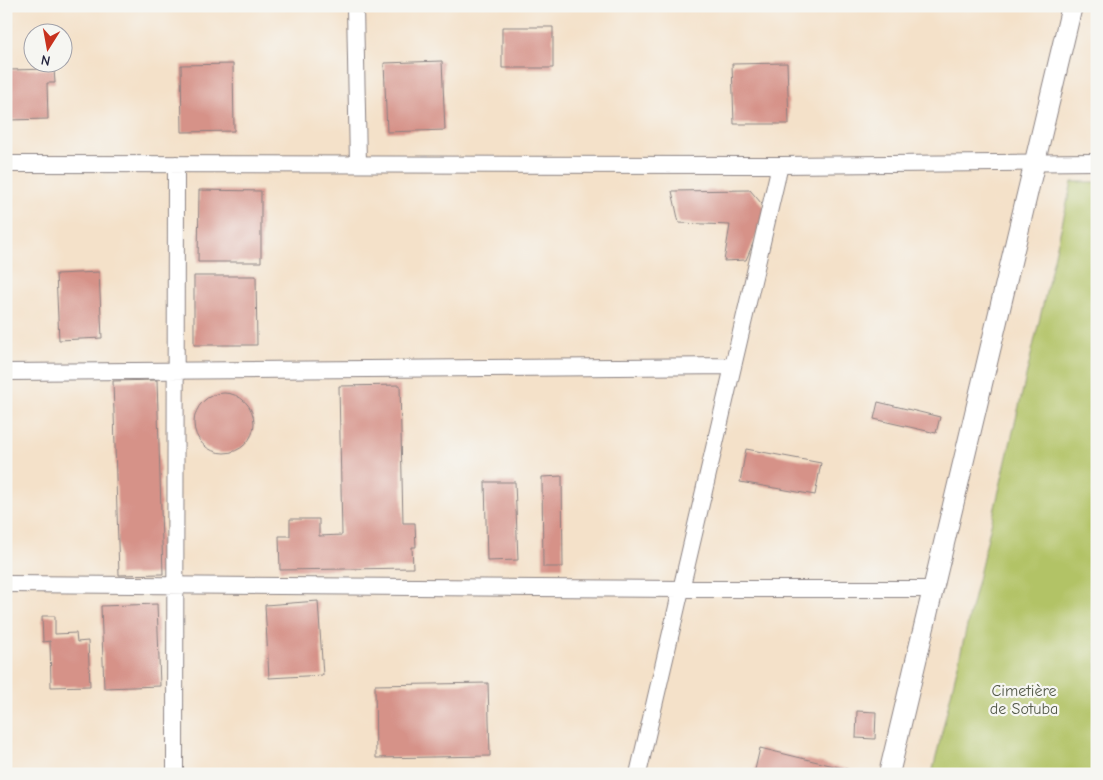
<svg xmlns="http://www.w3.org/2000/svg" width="1103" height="780" font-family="'Comic Neue',sans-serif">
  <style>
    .green { fill: #b2c366; stroke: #6a7250 }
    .building { fill: #d69288 }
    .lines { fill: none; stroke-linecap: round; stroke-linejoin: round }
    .minor-casing { stroke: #8b8282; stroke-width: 18 }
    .tertiary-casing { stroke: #8b8282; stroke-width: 22 }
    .minor { stroke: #fff; stroke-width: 16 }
    .tertiary { stroke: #fff; stroke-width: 20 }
    .labels { text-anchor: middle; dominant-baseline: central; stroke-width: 4.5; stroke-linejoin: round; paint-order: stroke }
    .park-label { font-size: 16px; fill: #545a4a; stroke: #f6f6f2 }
  </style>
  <rect width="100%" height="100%" fill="#f6f6f2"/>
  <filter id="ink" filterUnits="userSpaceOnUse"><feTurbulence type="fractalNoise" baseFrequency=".02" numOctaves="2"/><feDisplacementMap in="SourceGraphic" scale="10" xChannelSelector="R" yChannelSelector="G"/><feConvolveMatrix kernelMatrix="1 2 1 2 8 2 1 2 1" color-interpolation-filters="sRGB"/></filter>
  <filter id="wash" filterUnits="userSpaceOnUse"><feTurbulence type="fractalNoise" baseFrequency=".0096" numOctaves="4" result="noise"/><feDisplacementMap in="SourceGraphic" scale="20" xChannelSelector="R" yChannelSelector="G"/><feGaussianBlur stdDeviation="1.12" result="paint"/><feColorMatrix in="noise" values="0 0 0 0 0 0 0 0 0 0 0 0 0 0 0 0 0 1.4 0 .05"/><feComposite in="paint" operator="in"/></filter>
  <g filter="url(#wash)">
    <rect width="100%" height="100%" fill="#f4e1c9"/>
    <!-- green -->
    <path class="green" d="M1072 182H1097V774H932Z"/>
    <g id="blocks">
      <!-- building -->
      <path class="building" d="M502 27H553V68H502Z
        M442 61 445 130 387 132 384 63Z
        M787 63 789 124H734L732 64Z
        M233 64 234 131 182 132 181 65Z
        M54 69 55 83H47L48 119 9 120 8 70Z
        M199 190 261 191V262H198Z
        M750 190 767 210 746 260 724 261 730 225 679 223 672 191Z
        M99 272 102 338 59 340 56 274Z
        M194 276H256L257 345H194Z
        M157 380 163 574 119 575 113 381Z
        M400 385 403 523H415L416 547H412L413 568 280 570 279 536H290V519H319V536L342 535 339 386Z
        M194 423a30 30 0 1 1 60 0a30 30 0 1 1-60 0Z
        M878 402 940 417 936 433 874 419Z
        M746 449 821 463 815 495 740 482Z
        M562 476 563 567H543L542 477Z
        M485 482H515L518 560 487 561Z
        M318 601 323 675 269 678 265 605Z
        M157 604 160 686 104 688 101 606Z
        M42 616H55V634L76 633 77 642 88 641 90 686 51 687 50 641 43 642Z
        M488 683 490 756 376 758 375 685Z
        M857 711 876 712 875 739 856 738Z
        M760 748 863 773V774H754Z"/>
    </g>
  </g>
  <g filter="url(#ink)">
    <use href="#blocks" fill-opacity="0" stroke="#8b8282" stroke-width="1"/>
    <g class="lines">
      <!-- minor casing -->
      <g class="minor-casing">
        <path id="minor" d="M355 6 358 164
          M6 164 780 165 1097 162
          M6 372 733 366
          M6 584 681 589H933
          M175 774 176 164
          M638 774 780 165"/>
      </g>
      <!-- tertiary casing -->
      <g class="tertiary-casing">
        <path id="tertiary" d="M889 774 1072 6"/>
      </g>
      <!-- minor -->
      <use href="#minor" class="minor"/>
      <!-- tertiary -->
      <use href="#tertiary" class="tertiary"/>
    </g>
  </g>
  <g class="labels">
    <!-- park labels -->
    <g class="park-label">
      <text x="1024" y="691">Cimetière<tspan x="1024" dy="18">de Sotuba</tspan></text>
    </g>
  </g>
  <!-- margin -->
  <rect width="1103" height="780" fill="none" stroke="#f6f6f2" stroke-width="25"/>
  <!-- north arrow -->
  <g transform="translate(48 48) rotate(191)"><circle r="24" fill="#f6f6f2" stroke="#a1a1a9"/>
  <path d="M0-4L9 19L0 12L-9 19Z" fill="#c8321e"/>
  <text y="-8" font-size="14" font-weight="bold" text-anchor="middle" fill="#22223b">N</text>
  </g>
</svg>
